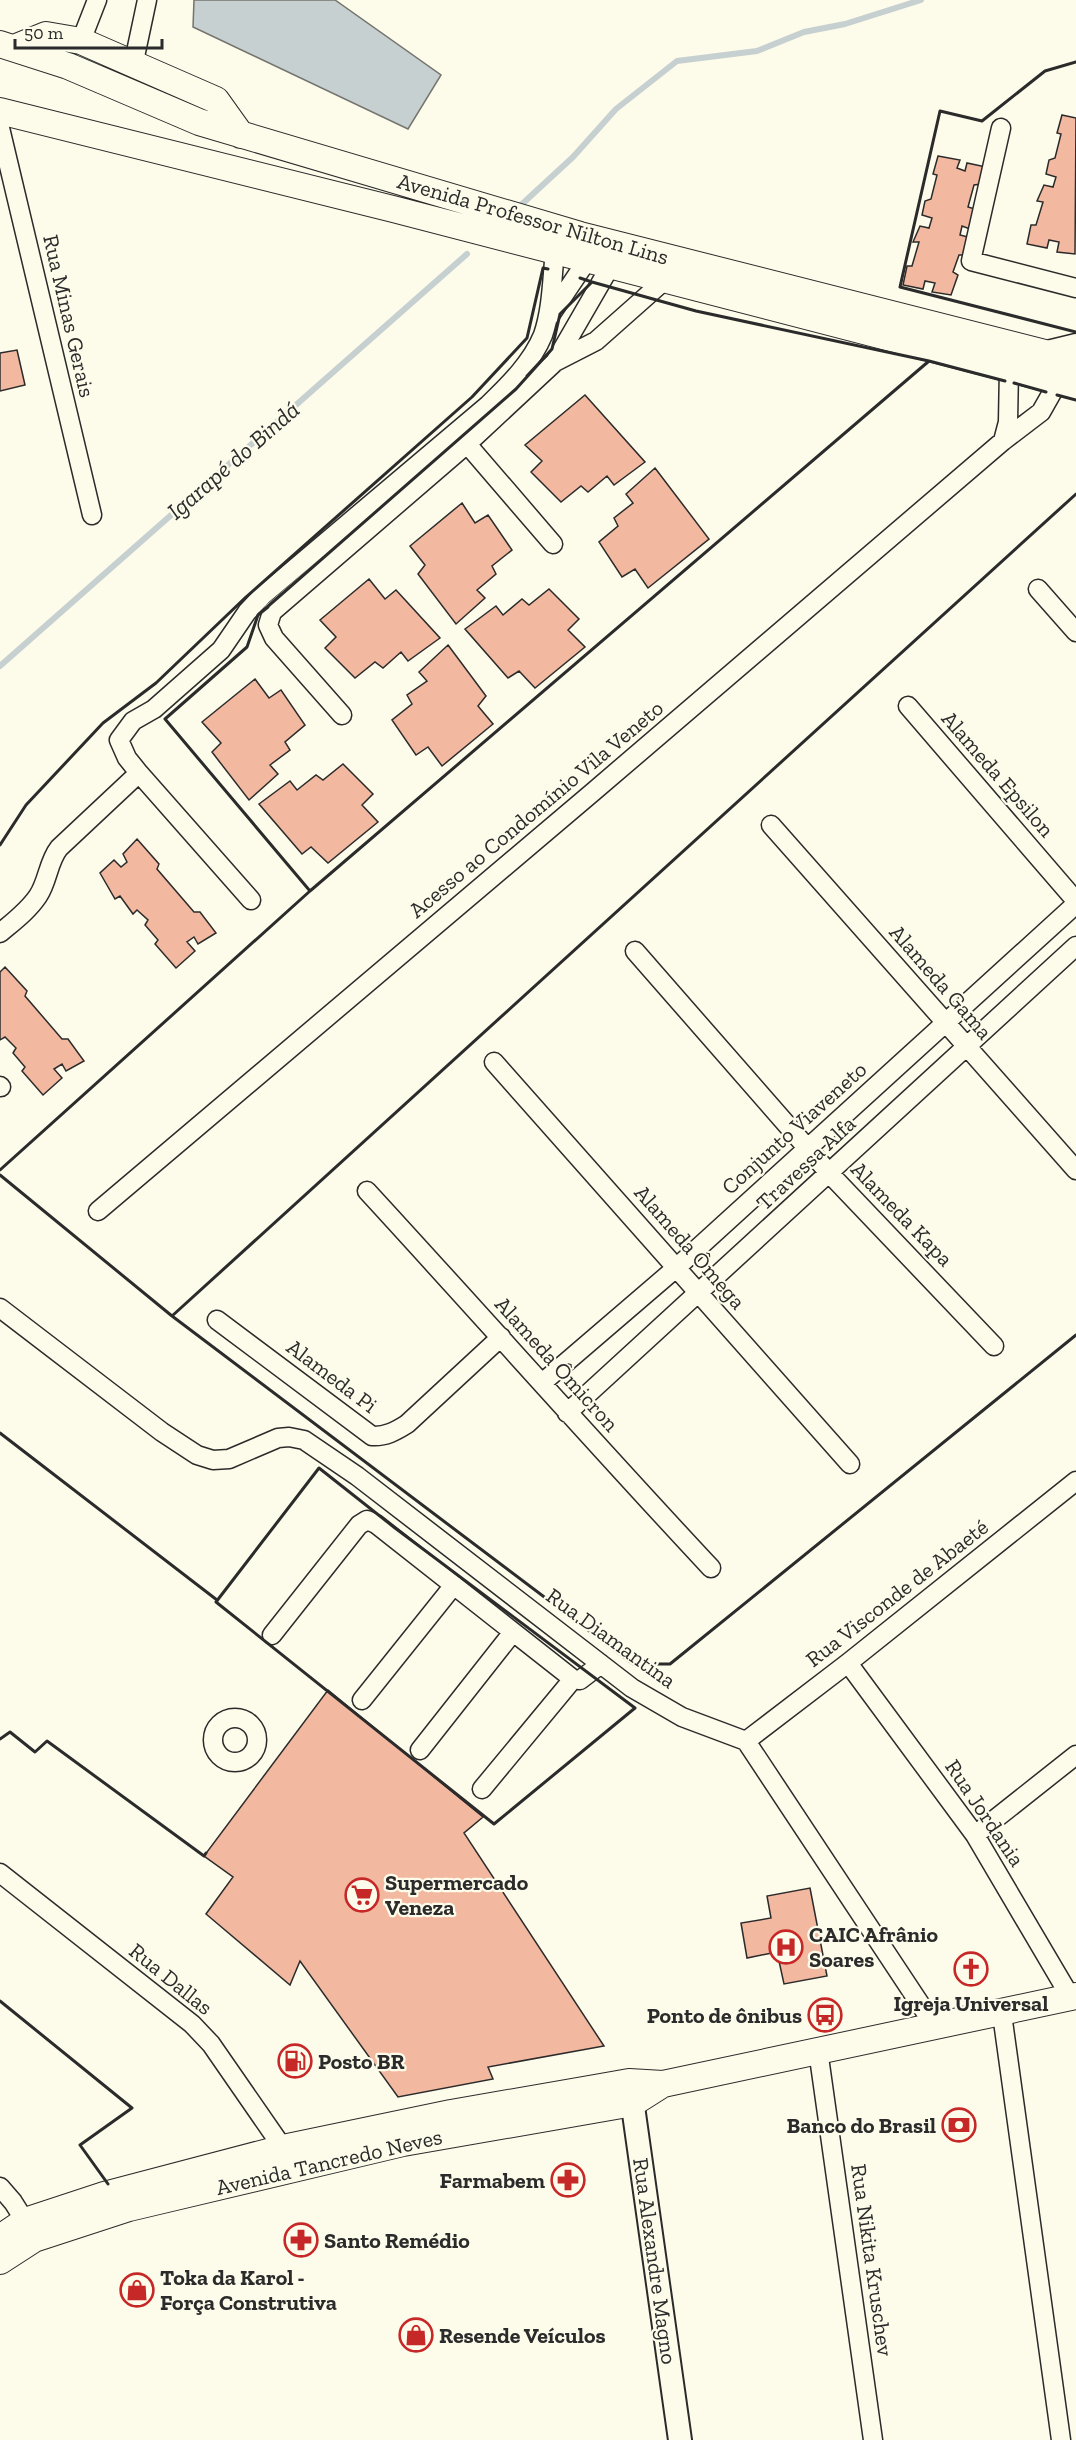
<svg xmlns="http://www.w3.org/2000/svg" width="1076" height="2440" font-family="'Zilla Slab',serif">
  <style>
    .water { fill: #c7d0d0; stroke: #74746e; stroke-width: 1.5 }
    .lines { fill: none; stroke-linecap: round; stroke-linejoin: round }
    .stream { stroke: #c7d0d0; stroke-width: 6 }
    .building { fill: #f2b8a0; stroke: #2b2b2b; stroke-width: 1.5 }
    .minor-casing { stroke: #2b2b2b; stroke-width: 21 }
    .tertiary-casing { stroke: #2b2b2b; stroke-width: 26 }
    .secondary-casing { stroke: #2b2b2b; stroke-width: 28 }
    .minor { stroke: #fdfbea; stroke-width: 18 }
    .tertiary { stroke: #fdfbea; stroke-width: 22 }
    .secondary { stroke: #fdfbea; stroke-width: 26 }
    .wall { stroke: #2b2b2b; stroke-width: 3 }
    .labels { text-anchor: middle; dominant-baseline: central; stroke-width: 4.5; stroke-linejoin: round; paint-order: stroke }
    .street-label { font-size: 22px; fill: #2b2b2b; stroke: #fdfbea }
    .poi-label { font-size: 22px; font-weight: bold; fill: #2b2b2b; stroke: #fdfbea; text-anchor: start }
    .water-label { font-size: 24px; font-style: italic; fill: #2b2b2b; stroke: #fdfbea }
  </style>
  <rect width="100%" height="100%" fill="#fdfbea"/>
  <!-- water -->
  <path class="water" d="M194 0H335L441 75 408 129 193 27Z"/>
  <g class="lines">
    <!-- stream -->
    <path class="stream" d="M521 205 573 157 616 109 677 61 757 51 804 32 845 24 921 0
      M0 666 467 254"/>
  </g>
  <!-- building -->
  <path class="building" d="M1062 115 1076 118 1075 254 1057 252 1059 242 1049 240 1047 248 1027 244 1031 225H1036L1043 202 1037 201 1044 185 1053 187 1056 177 1046 174 1049 160 1055 158 1061 134 1057 133Z
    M938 156 960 160 957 168 965 171 967 163 986 167 982 184 974 185 968 207 975 209 970 229 962 226 960 235 968 237 963 255H959L953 272 958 275 951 295 932 292 935 283 925 281 923 289 903 285 907 266H912L919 242H913L920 226 929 228 932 218 922 215 925 201 931 199 937 175 933 174Z
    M17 350 25 385 0 391V353Z
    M585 395 645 462 614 485 607 476 588 492 581 486 561 502 531 472 542 461 525 445Z
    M655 468 709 539 648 588 635 569 622 577 599 542 618 526 614 518 633 503 626 494Z
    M462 503 475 523 488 515 512 550 492 566 496 574 477 590 485 598 456 624 418 574 425 565 410 546Z
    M369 579 385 599 396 590 440 638 408 661 401 652 383 668 375 662 355 678 325 648 336 637 320 620Z
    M549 589 579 619 568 630 585 647 535 688 519 671 508 678 465 629 496 606 503 615 522 599 529 605Z
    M448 645 486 696 478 706 493 724 442 766 428 747 416 755 392 720 412 704 407 695 427 681 419 672Z
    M255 679 269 698 281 690 305 725 285 742 290 750 270 765 278 774 249 800 212 752 221 743 202 722Z
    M343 764 373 794 362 805 378 822 328 863 311 847 302 854 259 804 290 781 297 790 316 775 323 780Z
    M137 839 159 864 157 869 194 912H200L216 933 198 944 194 937 187 942 195 951 176 968 155 944 158 940 145 925 148 920 137 910 133 914 120 896 115 899 100 873 114 860 121 867 127 862 123 854Z
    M5 967 27 991 25 996 62 1039H68L84 1061 66 1071 62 1064 54 1069 62 1078 43 1095 22 1071 25 1067 13 1053 16 1048 5 1037 0 1040V972Z
    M328 1690 483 1817 464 1833 604 2046 488 2067 493 2079 398 2097 300 1961 290 1985 206 1914 233 1877 204 1856Z
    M810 1888 827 1976 784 1984 777 1952 747 1958 741 1923 771 1918 767 1896Z"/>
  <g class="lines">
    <!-- minor casing -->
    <g class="minor-casing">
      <path id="minor" d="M81 41 97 0
        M133 66 147 0
        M0 128 92 515
        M1001 128 971 261 1076 288
        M549 317 588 259
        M1043 351 1076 343
        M555 362 596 341 666 279
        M1003 441 1008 422 1009 368
        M467 444 553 544
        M1038 589 1076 632
        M908 706 1076 901
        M342 715 274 638 268 625 272 612 467 444 555 362 611 265
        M139 773 251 900
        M771 825 1076 1170
        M0 933C13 922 28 911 38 896 48 881 48 862 59 848L139 773 127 758 119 740 133 721 154 709 221 650 247 612 262 596 488 405C509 385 532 362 543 335 552 309 552 278 555 251
        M635 951 830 1174 994 1346
        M494 1062 850 1464
        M0 1086 1 1087
        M367 1191C482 1316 595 1444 711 1568
        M98 1211 593 792 1003 441 1041 412 1058 382
        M0 1308 162 1432 197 1455 213 1460 229 1459 278 1438 289 1437 304 1440 357 1476 632 1688 682 1717 746 1741 936 2028
        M217 1320 372 1436C385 1437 396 1431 407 1424L501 1337
        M542 1383 676 1268 1076 904
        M567 1413 1076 946
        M272 1635 359 1525 367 1520 376 1524 573 1679
        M848 1663 975 1835 1071 1998
        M362 1700 454 1585
        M213 1740a22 22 0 1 1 44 0a22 22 0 1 1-44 0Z
        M746 1741 848 1663 1076 1481
        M420 1750 513 1632
        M482 1789 573 1679 580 1680 601 1664
        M975 1835 1076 1755
        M0 1873 192 2024 211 2044 283 2148
        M1002 2014 1061 2440
        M818 2050 873 2440
        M0 2187 13 2202 25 2221"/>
    </g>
    <!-- tertiary casing -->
    <g class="tertiary-casing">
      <path id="tertiary" d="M630 2085 680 2440"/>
    </g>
    <!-- secondary casing -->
    <g class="secondary-casing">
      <path id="secondary" d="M0 44 68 66 199 122 580 235 1076 361
        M14 48 46 35 81 41 216 100 241 135
        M0 111 393 209 1076 386
        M0 2238 25 2221 104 2195 283 2148 451 2113 595 2088 629 2082 663 2084 1076 1996
        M0 2261 34 2239 129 2208 403 2143 633 2103 663 2084"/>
    </g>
    <!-- minor -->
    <use href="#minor" class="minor"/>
    <!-- tertiary -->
    <use href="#tertiary" class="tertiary"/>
    <!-- secondary -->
    <use href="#secondary" class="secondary"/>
    <!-- wall -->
    <path class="wall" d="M1076 62 1045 71 982 121 940 111 900 287 1076 332
      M592 282 696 311 929 361 310 891 165 719 247 647 258 615 516 389 552 349 560 314Z
      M927 363 929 361 1005 381
      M527 376 552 349 560 314 592 282 580 278
      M1014 383 1046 392
      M1057 395 1076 400
      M1076 494 172 1316 633 1664H670L1076 1335
      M0 845 26 805 103 723 156 683 246 597 472 397 527 338 543 268 548 269
      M0 1170 310 891 165 719 247 647 258 615 268 607
      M0 1175 172 1316
      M0 1433 217 1600
      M319 1468 395 1528 635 1708 494 1824 216 1602Z
      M0 1739 10 1732 35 1752 47 1741 204 1856 206 1853
      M0 2001 132 2108 80 2145 108 2184"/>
  </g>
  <!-- icons -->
  <defs>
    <g id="supermarket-ring" transform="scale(1.725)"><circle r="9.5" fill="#fdfbea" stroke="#c62828" stroke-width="1.5"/><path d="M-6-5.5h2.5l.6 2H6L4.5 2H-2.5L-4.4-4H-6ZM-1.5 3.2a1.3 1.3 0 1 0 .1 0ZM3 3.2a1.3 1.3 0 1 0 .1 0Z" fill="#c62828"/></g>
    <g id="hospital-ring" transform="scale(1.725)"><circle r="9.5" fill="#fdfbea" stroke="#c62828" stroke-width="1.5"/><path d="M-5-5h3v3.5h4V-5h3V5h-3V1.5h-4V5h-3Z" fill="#c62828"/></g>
    <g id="church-ring" transform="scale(1.725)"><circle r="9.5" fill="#fdfbea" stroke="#c62828" stroke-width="1.5"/><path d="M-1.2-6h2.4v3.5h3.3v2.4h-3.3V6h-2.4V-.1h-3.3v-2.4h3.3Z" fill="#c62828"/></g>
    <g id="bus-ring" transform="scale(1.725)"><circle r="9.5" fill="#fdfbea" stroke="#c62828" stroke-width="1.5"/><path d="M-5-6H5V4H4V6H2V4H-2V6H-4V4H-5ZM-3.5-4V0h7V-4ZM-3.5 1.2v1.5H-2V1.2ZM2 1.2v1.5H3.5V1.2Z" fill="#c62828"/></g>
    <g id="fuel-ring" transform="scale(1.725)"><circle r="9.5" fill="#fdfbea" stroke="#c62828" stroke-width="1.5"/><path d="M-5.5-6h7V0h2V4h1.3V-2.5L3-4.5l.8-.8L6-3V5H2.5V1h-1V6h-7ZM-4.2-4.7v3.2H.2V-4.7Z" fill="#c62828"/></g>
    <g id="bank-ring" transform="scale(1.725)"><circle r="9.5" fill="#fdfbea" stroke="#c62828" stroke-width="1.5"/><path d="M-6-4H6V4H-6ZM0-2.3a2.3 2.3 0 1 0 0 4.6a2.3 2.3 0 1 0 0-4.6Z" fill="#c62828"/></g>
    <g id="pharmacy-ring" transform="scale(1.725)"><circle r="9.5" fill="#fdfbea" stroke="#c62828" stroke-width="1.5"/><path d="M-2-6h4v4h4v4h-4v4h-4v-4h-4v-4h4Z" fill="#c62828"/></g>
    <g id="shop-ring" transform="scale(1.725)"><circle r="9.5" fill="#fdfbea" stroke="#c62828" stroke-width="1.5"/><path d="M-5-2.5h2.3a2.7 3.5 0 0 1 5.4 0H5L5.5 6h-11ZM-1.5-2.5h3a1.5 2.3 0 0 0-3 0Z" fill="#c62828"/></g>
  </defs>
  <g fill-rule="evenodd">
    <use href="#supermarket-ring" x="362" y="1895"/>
    <use href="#hospital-ring" x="786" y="1947"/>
    <use href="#church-ring" x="971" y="1969"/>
    <use href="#bus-ring" x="825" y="2015"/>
    <use href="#fuel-ring" x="295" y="2061"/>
    <use href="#bank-ring" x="959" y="2125"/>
    <use href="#pharmacy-ring" x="568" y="2180"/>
    <use href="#pharmacy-ring" x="301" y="2240"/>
    <use href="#shop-ring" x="137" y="2290"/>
    <use href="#shop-ring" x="416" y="2335"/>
  </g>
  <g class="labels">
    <!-- street labels -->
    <g class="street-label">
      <text transform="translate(533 219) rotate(16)">Avenida Professor Nilton Lins</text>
      <text transform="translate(69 316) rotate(77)">Rua Minas Gerais</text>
      <text transform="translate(998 774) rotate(49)">Alameda Epsilon</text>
      <text transform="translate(536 809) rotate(-40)">Acesso ao Condomínio Vila Veneto</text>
      <text transform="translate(941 982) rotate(49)">Alameda Gama</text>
      <text transform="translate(794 1128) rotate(-42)">Conjunto Viaveneto</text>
      <text transform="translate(806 1163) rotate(-43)">Travessa Alfa</text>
      <text transform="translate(902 1214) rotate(46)">Alameda Kapa</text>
      <text transform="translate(690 1247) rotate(49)">Alameda Ômega</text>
      <text transform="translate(557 1364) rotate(48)">Alameda Ômicron</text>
      <text transform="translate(332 1376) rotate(37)">Alameda Pi</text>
      <text transform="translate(897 1593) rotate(-38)">Rua Visconde de Abaeté</text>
      <text transform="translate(611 1638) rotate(36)">Rua Diamantina</text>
      <text transform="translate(985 1813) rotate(56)">Rua Jordania</text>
      <text transform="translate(171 1979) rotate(39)">Rua Dallas</text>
      <text transform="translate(329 2162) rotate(-13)">Avenida Tancredo Neves</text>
      <text transform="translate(872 2260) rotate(82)">Rua Nikita Kruschev</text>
      <text transform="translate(655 2261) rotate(82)">Rua Alexandre Magno</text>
    </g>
    <!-- poi labels -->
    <g class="poi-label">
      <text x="385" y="1882">Supermercado<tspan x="385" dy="25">Veneza</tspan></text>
      <text x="809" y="1934">CAIC Afrânio<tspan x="809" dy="25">Soares</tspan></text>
      <text x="971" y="2003" text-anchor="middle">Igreja Universal</text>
      <text x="802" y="2015" text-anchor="end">Ponto de ônibus</text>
      <text x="318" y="2061">Posto BR</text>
      <text x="936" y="2125" text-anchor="end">Banco do Brasil</text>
      <text x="545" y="2180" text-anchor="end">Farmabem</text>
      <text x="324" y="2240">Santo Remédio</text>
      <text x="160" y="2277">Toka da Karol -<tspan x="160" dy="25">Força Construtiva</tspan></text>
      <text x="439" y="2335">Resende Veículos</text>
    </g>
    <!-- water labels -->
    <g class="water-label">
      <text transform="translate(233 460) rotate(-41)">Igarapé do Bindá</text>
    </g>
  </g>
  <!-- scale -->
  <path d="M15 39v9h147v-9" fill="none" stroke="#2b2b2b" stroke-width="3"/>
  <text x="24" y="39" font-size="18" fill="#2b2b2b" stroke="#fdfbea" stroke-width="4.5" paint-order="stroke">50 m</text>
</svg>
